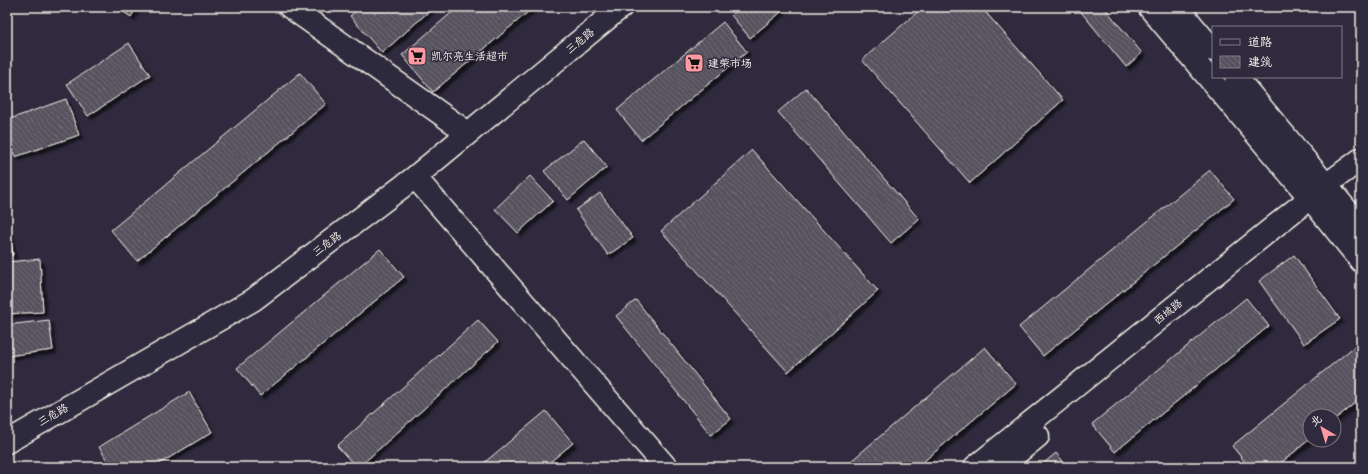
<svg xmlns="http://www.w3.org/2000/svg" width="1368" height="474" font-family="Sriracha,'LXGW WenKai TC',sans-serif">
  <style>
    .building { fill: url(#building-back-hatch); stroke: #f4f1e8; filter: url(#shadow) }
    .lines { fill: none; stroke-linecap: round; stroke-linejoin: round }
    .minor-casing { stroke: #f4f1e8; stroke-width: 25 }
    .major-casing { stroke: #f4f1e8; stroke-width: 25 }
    .minor { stroke: #2f2a3d; stroke-width: 22 }
    .major { stroke: #2f2a3d; stroke-width: 22 }
    .labels { text-anchor: middle; dominant-baseline: central; stroke-width: 3; stroke-linejoin: round; paint-order: stroke }
    .street-label { font-size: 11px; fill: #f4f1e8; stroke: #2f2a3d }
    .poi-label { font-size: 11px; fill: #f4f1e8; stroke: #2f2a3d; text-anchor: start }
  </style>
  <defs>
    <pattern id="building-back-hatch" width="6" height="6" patternUnits="userSpaceOnUse"><rect width="6" height="6" fill="#56525f"/><path d="M-1 5l2 2M0 0l6 6M5-1l2 2" fill="none" stroke="#6f6b76"/></pattern>
    <filter id="shadow"><feDropShadow dx="3.5" dy="3.5" stdDeviation="1" flood-color="#0009"/></filter>
  </defs>
  <rect width="100%" height="100%" fill="#2f2a3d"/>
  <filter id="ink" filterUnits="userSpaceOnUse"><feTurbulence type="fractalNoise" baseFrequency=".025" numOctaves="2"/><feDisplacementMap in="SourceGraphic" scale="8" xChannelSelector="R" yChannelSelector="G"/><feConvolveMatrix kernelMatrix="1 2 1 2 8 2 1 2 1" color-interpolation-filters="sRGB"/></filter>
  <g filter="url(#ink)">
    <!-- building -->
    <path class="building" d="M116 7H137L131 17Z
      M360 7H434L382 53 350 16Z
      M458 7H534L433 92 402 55Z
      M740 7H787L750 38 731 15Z
      M923 7H981L1063 100 970 183 862 60Z
      M1077 7H1104L1142 53 1126 67Z
      M723 22 747 52 641 140 617 110Z
      M129 43 150 75 88 116 67 84Z
      M300 73 326 104 137 261 111 230Z
      M806 88 919 219 891 243 778 112Z
      M66 99 79 135 15 157 7 134V120Z
      M584 139 607 167 568 200 544 171Z
      M752 150 878 291 788 372 661 231Z
      M1210 170 1234 199 1043 356 1019 327Z
      M530 176 553 201 518 233 495 209Z
      M600 193 633 238 608 255 576 210Z
      M7 219 13 255 7 256Z
      M380 249 404 277 260 396 237 368Z
      M1294 255 1340 319 1304 344 1259 281Z
      M40 259 43 312 7 314V262Z
      M1246 298 1269 326 1115 452 1092 424Z
      M636 300 731 419 711 435 616 316Z
      M49 320 53 350 7 356V325Z
      M478 320 498 342 359 467H356L337 446Z
      M1361 341V398L1334 420V416H1310V439L1276 467H1249L1232 446Z
      M985 347 1016 384 917 467H844Z
      M189 392 212 432 154 467H111L99 447Z
      M546 411 573 443 544 467H479Z
      M1056 453 1068 467H1039Z"/>
    <g class="lines">
      <!-- minor casing -->
      <g class="minor-casing">
        <path id="minor" d="M290 7 468 133
          M415 177 666 467
          M7 442 253 300 415 177 621 7"/>
      </g>
      <!-- major casing -->
      <g class="major-casing">
        <path id="major" d="M1149 7 1310 198 1361 261
          M1177 7 1213 50
          M1236 77 1361 227
          M975 467 1326 185 1361 159
          M1000 467 1038 436"/>
      </g>
      <!-- minor -->
      <use href="#minor" class="minor"/>
      <!-- major -->
      <use href="#major" class="major"/>
    </g>
  </g>
  <!-- icons -->
  <defs>
    <g id="supermarket-square" transform="scale(1)"><rect x="-9" y="-9" width="18" height="18" rx="4" fill="#ff9aa2" stroke="#2f2a3d"/><path d="M-6-5.5h2.5l.6 2H6L4.5 2H-2.5L-4.4-4H-6ZM-1.5 3.2a1.3 1.3 0 1 0 .1 0ZM3 3.2a1.3 1.3 0 1 0 .1 0Z" fill="#111"/></g>
  </defs>
  <g fill-rule="evenodd">
    <use href="#supermarket-square" x="417" y="56"/>
    <use href="#supermarket-square" x="694" y="63"/>
  </g>
  <g class="labels">
    <!-- street labels -->
    <g class="street-label">
      <text transform="translate(580 41) rotate(-40)">三危路</text>
      <text transform="translate(327 244) rotate(-37)">三危路</text>
      <text transform="translate(1168 312) rotate(-39)">西域路</text>
      <text transform="translate(53 415) rotate(-30)">三危路</text>
    </g>
    <!-- poi labels -->
    <g class="poi-label">
      <text x="431" y="56">凯尔亮生活超市</text>
      <text x="708" y="63">建荣市场</text>
    </g>
  </g>
  <!-- margin -->
  <rect width="1368" height="474" fill="none" stroke="#2f2a3d" stroke-width="24"/>
  <rect x="12" y="12" width="1344" height="450" fill="none" stroke="#f4f1e8" stroke-width="1.5" filter="url(#ink)"/>
  <!-- legend -->
  <rect x="1212" y="26" width="130" height="52" fill="#2f2a3d" stroke="#7e7a81"/>
  <rect x="1220" y="39" width="20" height="6" fill="#2f2a3d" stroke="#7e7a81"/>
  <text x="1248" y="46" font-size="12" fill="#f4f1e8">道路</text>
  <rect x="1220" y="56" width="20" height="12" fill="url(#building-back-hatch)" stroke="#7e7a81"/>
  <text x="1248" y="66" font-size="12" fill="#f4f1e8">建筑</text>
  <!-- north arrow -->
  <g transform="translate(1322 428) rotate(322)"><circle r="19" fill="#2f2a3d" stroke="#7e7a81"/>
  <path d="M0-3L7 15L0 10L-7 15Z" fill="#ff9aa2"/>
  <text y="-6" font-size="11" font-weight="bold" text-anchor="middle" fill="#f4f1e8">北</text>
  </g>
</svg>
